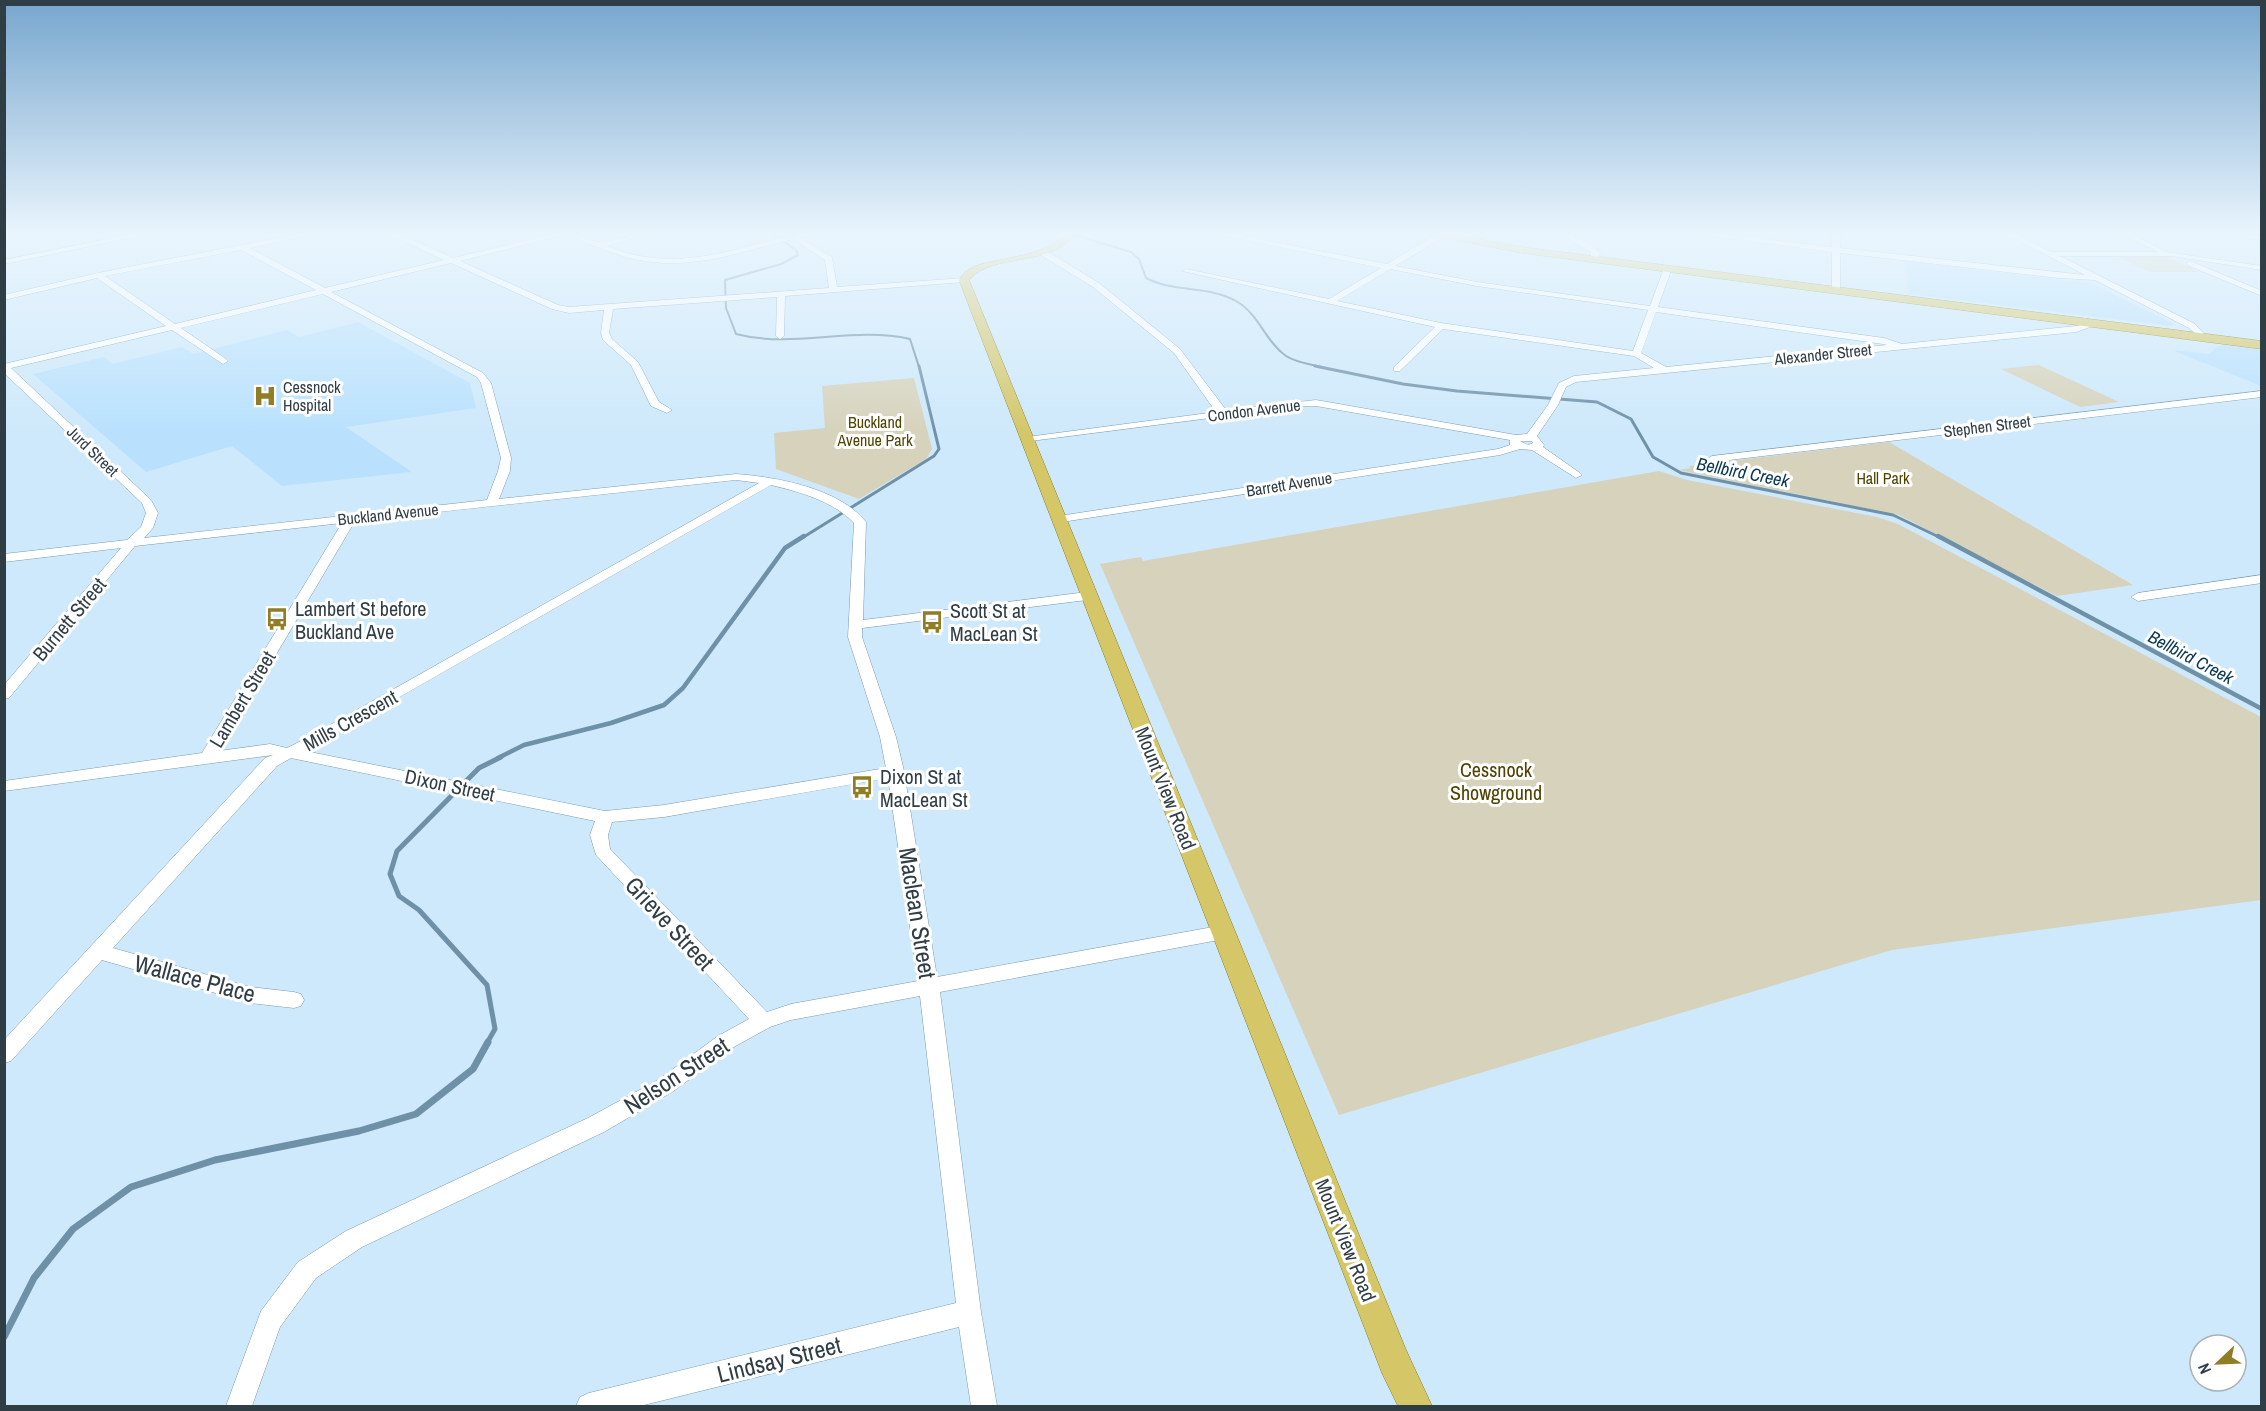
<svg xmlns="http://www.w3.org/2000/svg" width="2266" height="1411" font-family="'Archivo Narrow',sans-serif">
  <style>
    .built { fill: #b9e1fd }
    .green { fill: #d7d2bb }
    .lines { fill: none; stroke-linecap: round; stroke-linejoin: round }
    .stream-far4 { stroke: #6f91a8; stroke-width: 2 }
    .stream-far3 { stroke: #6f91a8; stroke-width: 3 }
    .stream-far2 { stroke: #6f91a8; stroke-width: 4.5 }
    .stream-far1 { stroke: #6f91a8; stroke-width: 5 }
    .stream { stroke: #6f91a8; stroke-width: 7 }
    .minor-casing { stroke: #7b9bb0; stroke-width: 1 }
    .major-casing { stroke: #897e1a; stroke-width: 1 }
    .minor { fill: #fff; fill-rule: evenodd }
    .major { fill: #d5c768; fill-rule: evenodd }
    .labels { text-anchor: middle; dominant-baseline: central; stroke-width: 6; stroke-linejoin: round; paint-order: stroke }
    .far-street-label { font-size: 16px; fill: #2f3d45; stroke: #fff }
    .far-poi-label { font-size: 16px; fill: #2f3d45; stroke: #fff; text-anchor: start }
    .far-park-label { font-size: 16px; fill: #4e4300; stroke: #fff }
    .far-water-label { font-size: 18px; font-style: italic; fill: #083750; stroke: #fff }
    .poi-label { font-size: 20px; fill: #2f3d45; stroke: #fff; text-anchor: start }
    .street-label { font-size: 20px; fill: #2f3d45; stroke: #fff }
    .park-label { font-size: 20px; fill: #4e4300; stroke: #fff }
    .near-street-label { font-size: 24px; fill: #2f3d45; stroke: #fff }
  </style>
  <rect width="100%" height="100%" fill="#cee9fb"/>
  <!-- built -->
  <path class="built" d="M1904 261 2093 284 2172 323V326L1909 294Z
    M358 322 470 383 476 408 346 427 412 472 282 486 232 446 146 472 33 374 104 357 113 364 182 347 193 354 287 330 299 337Z
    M2225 345 2261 350V386L2172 350 2209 354 2218 346Z"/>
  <!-- green -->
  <path class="green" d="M2165 256 2200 272H2150L2117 257Z
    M2039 365 2119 402 2080 407 2001 369Z
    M914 378 932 449 926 459 859 499 776 469 774 433 825 428 822 386Z
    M1889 442 2133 585 2057 596 1899 515 1678 470 1691 468 1689 466Z
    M1659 471 1687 480 1877 517 1898 524 2261 717V900L1892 950 1339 1115 1100 564 1141 557 1143 561Z"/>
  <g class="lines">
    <!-- stream-far4 -->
    <path class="stream-far4" d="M773 234 796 250 798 255 781 264 725 280 726 308 736 334C794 349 852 326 910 339L919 367
      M1071 234 1131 252 1139 259 1146 278C1174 293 1208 285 1236 301 1259 314 1265 341 1286 356 1297 363 1310 364 1322 367"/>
    <!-- stream-far3 -->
    <path class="stream-far3" d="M1315 366 1403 384 1457 391 1597 402 1631 419 1653 457 1681 473 1893 515 1941 538
      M802 538 934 456 939 449 919 366"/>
    <!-- stream-far2 -->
    <path class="stream-far2" d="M1938 536 2262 709
      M498 758 524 745 611 723 664 705 683 688 785 548 804 536"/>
    <!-- stream-far1 -->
    <path class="stream-far1" d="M487 1043 495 1029 487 985 419 910 399 896 390 874 397 851 479 768 501 757"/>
    <!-- stream -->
    <path class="stream" d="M4 1337 34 1278 73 1229 131 1187 215 1160 359 1131 416 1114 473 1069 488 1042"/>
    <!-- minor casing -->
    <g class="minor-casing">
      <path id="minor" d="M133 234H149L4 264V260Z
        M298 234H315L250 248 325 288 444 260 389 234H400L453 258 554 234H568L460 261 558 305 569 307 829 288 825 260 793 239C725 256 672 278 603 249 592 245 579 241 569 234 581 234 592 243 603 242 618 241 631 234 647 234L607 246C674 274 729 250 796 234H810L800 238 832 257 837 287 964 278 968 280 964 282 785 296 784 336 780 339 776 336 777 297 613 309 609 333 612 339 638 362 659 402 672 410 667 413 651 406 631 365 603 340 601 333 604 310 569 313 552 309 451 263 331 292 483 373 491 383 511 458 510 471 499 499 736 474C776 477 839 488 866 522L863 620 1087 592 1094 596 1087 600 862 628V637L896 737 904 771 937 977 1224 925 1231 927 1233 932 1231 937 1224 939 940 992 981 1312 997 1406H971L959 1327 640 1406H576L580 1397 589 1393 956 1303 920 996 791 1020 770 1027 732 1048 672 1092 604 1132 362 1247 316 1278 280 1327 252 1406H226L261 1311 298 1262 346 1231 588 1118 658 1080 718 1036 749 1019 596 855 590 835 595 821 291 758 277 766 113 948 250 987 294 992 301 994 304 1000 301 1006 294 1008 250 1003 102 960 11 1061 4 1063V1040L265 758 273 755 4 791V781L202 753 342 523 135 546 9 698 4 699V685L121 548 4 562V554L127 540 141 527 146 513 142 503 4 373V364L166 326 97 278 4 300V295L98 273ZM241 250 316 290 175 324 105 276ZM323 294 477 377 481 383 501 458 498 471 487 500 144 538 153 528 158 513 151 500 11 368 172 330 223 364 228 361 226 359 181 328ZM736 480 759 483 307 738 287 748 270 744 219 751 355 521ZM771 485C800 492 833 501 854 523L848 637 880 737 886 768 664 805 605 811 305 751ZM888 778 918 981 791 1004 767 1012 610 849 608 835 612 822 664 817Z
        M1217 234H1233L1387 264 1436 234H1441L1442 238 1395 266 1477 282 1650 306 1664 268 1668 266 1672 268 1658 307 1884 338 1902 344 2076 326 2081 325V321L2085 318 2089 321 2090 327 2076 332 1576 382 1566 387 1558 405 1537 436 1544 445 1543 447 1580 473 1582 475 1576 478 1532 450 1520 449 1500 455 1055 523V517L1059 516 1498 449 1510 445V440L1316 406H1304L1023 442 1022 440 1027 437 1216 412 1174 353 1093 287 1039 254V250H1045L1099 283 1180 349 1226 410 1316 400 1516 435 1527 434 1548 405 1559 383 1574 376 1654 368 1634 356 1443 329 1400 371H1394V367L1435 327 1182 271 1186 269 1329 299 1381 268ZM1390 269 1477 286 1648 310 1633 351 1441 323 1337 301ZM1656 312 1883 344 1887 345 1666 367 1641 353ZM1520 441H1532L1533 443 1528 445Z
        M1561 234C1575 234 1591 243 1600 253L1598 261H1592L1590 252Z
        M1696 234H1721L1832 247V234H1840V248L2085 275 2006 234H2016L2051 252H2158L2122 234H2132L2166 252 2262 266V270L2171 256H2060L2195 324 2206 336 2202 339 2189 328 2095 280 2059 278 1840 253V290L1836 292 1832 290V252Z
        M2230 234 2262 236V240L2234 236Z
        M2190 261 2262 291V296L2187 265 2186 263Z
        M2262 391V397L1712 462 1707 459 1712 456Z
        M2262 575V583L2138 601 2131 597 2138 593Z"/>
    </g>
    <!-- major casing -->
    <g class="major-casing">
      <path id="major" d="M1065 234H1075C1049 269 994 251 969 280L1406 1350 1432 1406H1398L1382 1373 959 280 966 271 975 266C1003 257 1045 257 1065 234Z
        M1426 234H1449L1522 247 2262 341V349L1522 253Z"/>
    </g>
    <!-- minor -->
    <use href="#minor" class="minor"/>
    <!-- major -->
    <use href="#major" class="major"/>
  </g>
  <!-- sky -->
  <linearGradient id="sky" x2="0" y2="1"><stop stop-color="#77a6ce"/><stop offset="0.54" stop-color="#e9f5fd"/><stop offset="1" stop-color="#e9f5fd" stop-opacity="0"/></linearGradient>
  <rect width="2266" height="432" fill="url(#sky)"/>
  <!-- icons -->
  <defs>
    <g id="hospital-bare" transform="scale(1.8)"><path d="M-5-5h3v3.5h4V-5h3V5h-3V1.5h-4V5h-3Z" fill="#8f7e25" stroke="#fff" stroke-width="2.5" paint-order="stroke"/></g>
    <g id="bus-bare" transform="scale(1.8)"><path d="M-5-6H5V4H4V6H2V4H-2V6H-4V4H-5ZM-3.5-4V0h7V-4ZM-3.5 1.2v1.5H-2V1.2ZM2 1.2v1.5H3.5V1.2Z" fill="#8f7e25" stroke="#fff" stroke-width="2.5" paint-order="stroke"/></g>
  </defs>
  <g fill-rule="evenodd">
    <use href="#hospital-bare" x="265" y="396"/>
    <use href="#bus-bare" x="277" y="619"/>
    <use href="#bus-bare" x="932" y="622"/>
    <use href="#bus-bare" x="862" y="787"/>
  </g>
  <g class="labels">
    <!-- far-street labels -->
    <g class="far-street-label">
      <text transform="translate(1823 354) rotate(-6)">Alexander Street</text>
      <text transform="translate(1254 410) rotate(-7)">Condon Avenue</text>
      <text transform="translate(1987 426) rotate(-7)">Stephen Street</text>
      <text transform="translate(93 451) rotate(44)">Jurd Street</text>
      <text transform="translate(1289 484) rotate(-9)">Barrett Avenue</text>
      <text transform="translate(388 514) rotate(-6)">Buckland Avenue</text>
    </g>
    <!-- far-poi labels -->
    <g class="far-poi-label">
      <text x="283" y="387">Cessnock<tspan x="283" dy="18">Hospital</tspan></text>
    </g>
    <!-- far-park labels -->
    <g class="far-park-label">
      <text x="875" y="422">Buckland<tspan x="875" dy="18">Avenue Park</tspan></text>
      <text x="1883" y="478">Hall Park</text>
    </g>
    <!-- far-water labels -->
    <g class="far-water-label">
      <text transform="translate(1743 472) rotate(11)">Bellbird Creek</text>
      <text transform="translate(2191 657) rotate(28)">Bellbird Creek</text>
    </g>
    <!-- poi labels -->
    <g class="poi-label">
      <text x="295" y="608">Lambert St before<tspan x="295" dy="23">Buckland Ave</tspan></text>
      <text x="950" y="610">Scott St at<tspan x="950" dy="23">MacLean St</tspan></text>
      <text x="880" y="776">Dixon St at<tspan x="880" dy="23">MacLean St</tspan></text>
    </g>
    <!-- street labels -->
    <g class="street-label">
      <text transform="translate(69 619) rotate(-50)">Burnett Street</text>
      <text transform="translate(242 699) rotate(-59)">Lambert Street</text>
      <text transform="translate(350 720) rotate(-29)">Mills Crescent</text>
      <text transform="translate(450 785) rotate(12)">Dixon Street</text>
      <text transform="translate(1166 788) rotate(68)">Mount View Road</text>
      <text transform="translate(1346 1240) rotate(68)">Mount View Road</text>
    </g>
    <!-- park labels -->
    <g class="park-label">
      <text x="1496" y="769">Cessnock<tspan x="1496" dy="23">Showground</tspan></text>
    </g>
    <!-- near-street labels -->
    <g class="near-street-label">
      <text transform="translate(918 913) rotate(81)">Maclean Street</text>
      <text transform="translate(670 923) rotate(47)">Grieve Street</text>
      <text transform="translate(195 978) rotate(15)">Wallace Place</text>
      <text transform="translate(676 1075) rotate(-33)">Nelson Street</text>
      <text transform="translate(779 1359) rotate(-14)">Lindsay Street</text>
    </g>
  </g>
  <!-- border -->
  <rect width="2266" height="1411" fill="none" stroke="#2f3d45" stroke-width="12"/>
  <!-- north arrow -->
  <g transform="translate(2218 1363) rotate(247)"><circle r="28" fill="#ffffff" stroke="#acb1b5" stroke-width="1.5"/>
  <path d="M0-4.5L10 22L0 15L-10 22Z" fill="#8f7e25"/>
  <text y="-9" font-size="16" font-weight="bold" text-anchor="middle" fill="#2f3d45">N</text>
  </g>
</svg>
